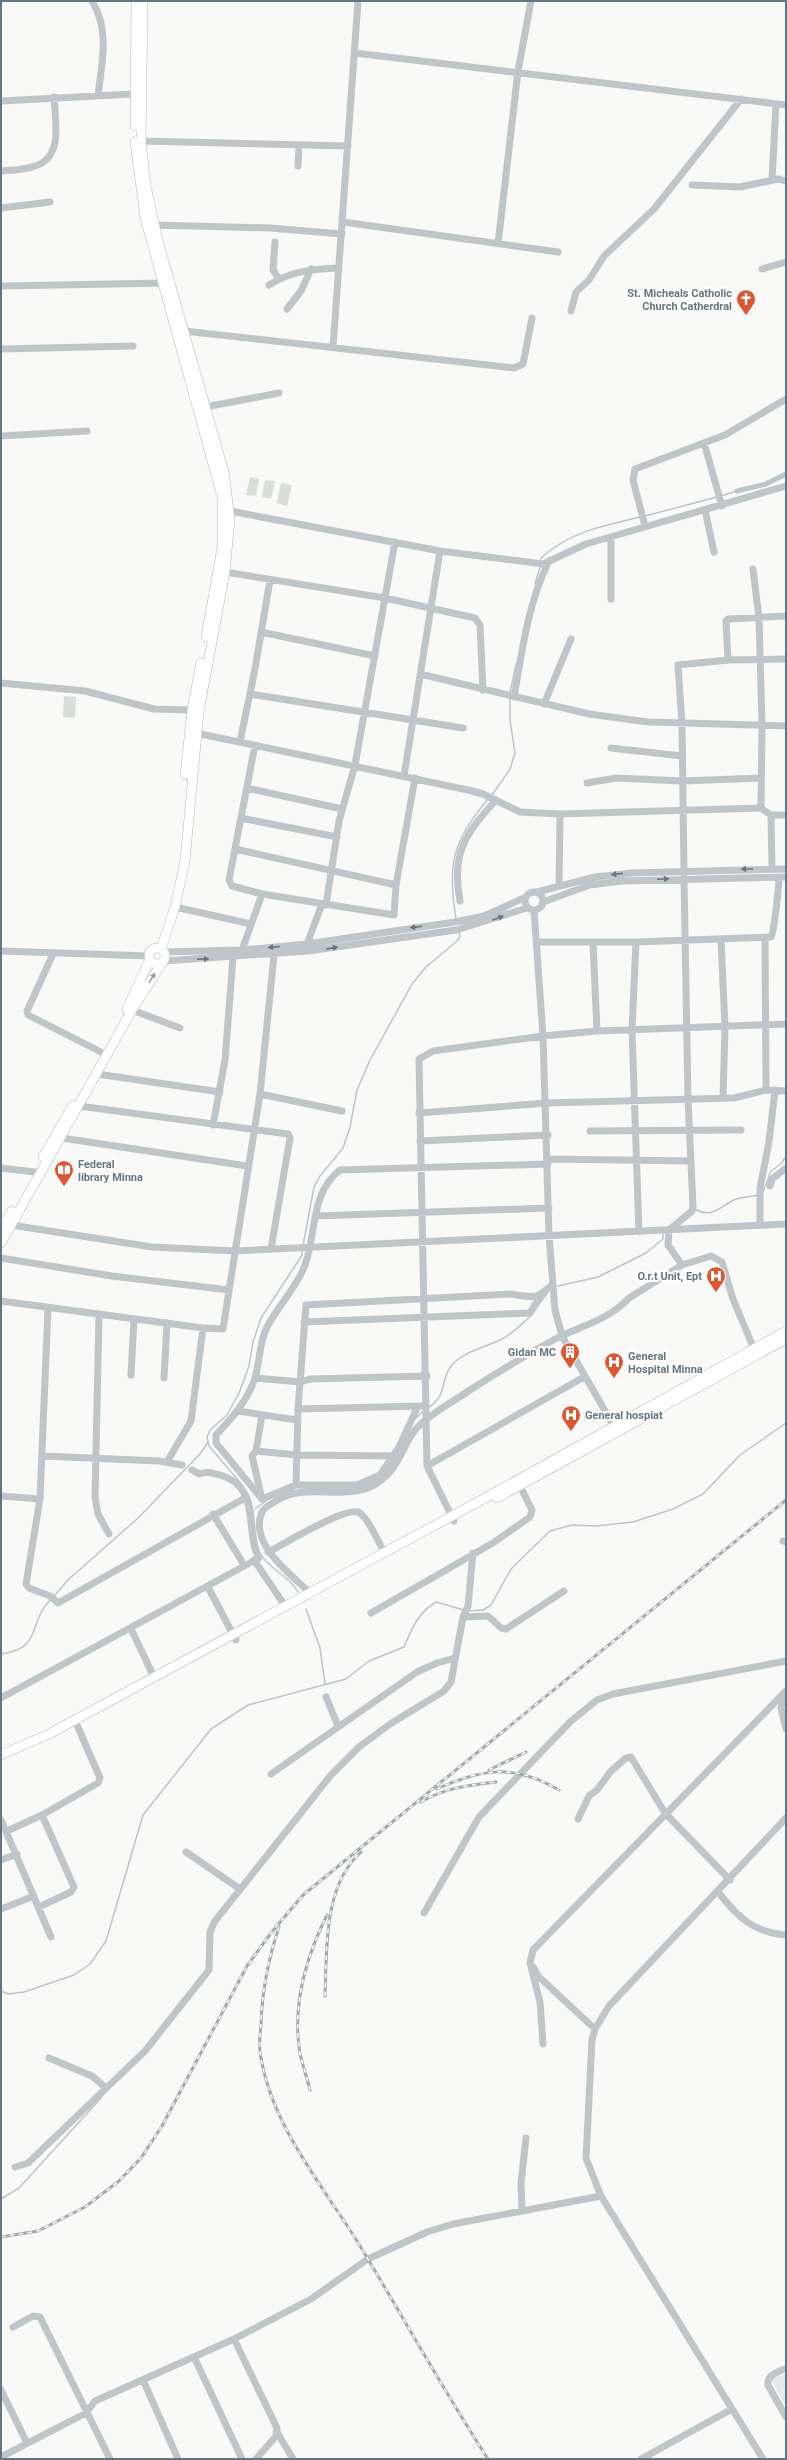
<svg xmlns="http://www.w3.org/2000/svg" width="787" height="2460" font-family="Roboto,sans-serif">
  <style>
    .built { fill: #e7e8e8 }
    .green { fill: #d9ded6 }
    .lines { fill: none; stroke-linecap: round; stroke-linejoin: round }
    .stream { stroke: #bac6ca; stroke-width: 1.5 }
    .canal { stroke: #bac6ca; stroke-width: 5 }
    .major-casing { stroke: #b4b9bd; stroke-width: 10 }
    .minor { stroke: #c0c5c9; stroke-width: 7 }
    .major { stroke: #fff; stroke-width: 9 }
    .rail-casing { stroke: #a2a9ae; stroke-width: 3 }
    .rail { stroke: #fff; stroke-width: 1.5; stroke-dasharray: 4.5; stroke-linecap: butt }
    .oneway { fill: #657681 }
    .oneway2 { fill: #939fa7 }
    .labels { text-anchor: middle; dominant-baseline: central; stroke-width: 4; stroke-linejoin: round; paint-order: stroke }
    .poi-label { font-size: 11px; font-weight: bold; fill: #657681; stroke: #fff; text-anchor: end }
  </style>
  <rect width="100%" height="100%" fill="#f9f9f7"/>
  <!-- built -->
  <path class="built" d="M786 2374V2407L771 2379Z"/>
  <!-- green -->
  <path class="green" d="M250 477 259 479 256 496 246 495Z
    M265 480 275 481 271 499 262 497Z
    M281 483 292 485 287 506 277 503Z
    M64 696 76 697 75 718 63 717Z"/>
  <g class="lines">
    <!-- stream -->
    <path class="stream" d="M721 496 737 491
      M645 516 717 497
      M540 561 541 558C569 532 603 526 640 517
      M535 584 540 567
      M510 693 516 664
      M492 795 510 769 515 753 510 720V697
      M456 919C447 865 452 842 488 799
      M763 1192 771 1171 781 1164 786 1156
      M695 1209C712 1220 723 1204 736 1199 743 1197 751 1197 758 1195
      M303 1246 314 1187 320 1176 343 1148 350 1127 357 1090 370 1060 412 984 426 967 457 941 460 937 459 932
      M558 1286 598 1277 646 1253 663 1239V1234
      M537 1307 548 1292
      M428 1408C448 1395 440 1380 451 1366 463 1351 484 1348 500 1340 513 1334 521 1324 532 1315
      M416 1418 423 1411
      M243 1486 209 1446 207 1437 210 1430 227 1415 239 1393 249 1366 253 1342 261 1318 302 1255V1250
      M246 1491C258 1509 251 1533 260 1553 268 1569 289 1575 298 1592
      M255 1509 266 1501
      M54 1596 69 1579 137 1519 200 1454 208 1442
      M306 1609 320 1648 325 1684
      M468 1611 483 1610 491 1605 511 1569 550 1531 572 1525 596 1526 633 1522 673 1509 703 1494 740 1455 786 1423
      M1 1654C43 1648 27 1625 50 1600
      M1 1991 8 1994 24 1992 74 1975 90 1964 106 1941 143 1815 211 1729 248 1705 346 1679 369 1661 404 1647C412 1628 418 1613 436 1602L464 1610
      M1 2199 19 2188 101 2098"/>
    <!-- canal -->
    <path class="canal" d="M737 491 766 484 786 474"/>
    <!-- major casing -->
    <g class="major-casing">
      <path id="major" d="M143 1 141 141 146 186 158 241 224 472 230 519 225 572 199 711 185 861 175 907 161 949
        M135 126 136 1
        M135 142 145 218 222 497V548L206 637
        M185 775 192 710 201 663
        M149 956a8 8 0 1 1 16 0a8 8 0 1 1-16 0Z
        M127 1009 150 959
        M43 1157 73 1105
        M1 1229 12 1211
        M1 1243 132 1010 162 963
        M497 1498 786 1339
        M1 1755 49 1734 487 1497 786 1331"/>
    </g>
    <!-- minor -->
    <path class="minor" d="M92 1C110 30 102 63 98 95
      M355 53 786 105
      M1 101 134 94
      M141 141 348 146
      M298 166 299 145
      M1 171C12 170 25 170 35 166 64 157 55 120 54 97
      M772 180 776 104
      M692 185 740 187 778 179 786 181
      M1 208 50 202
      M343 222 558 252
      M154 225 270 228 342 234
      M275 242 273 270 279 279
      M498 244 518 71 531 1
      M762 269 786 262
      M269 285C291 271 313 269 339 268
      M1 286 167 283
      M287 309 301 291 311 269
      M571 311 576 292 589 280 604 256 654 209 741 99
      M184 331 514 368 523 364 532 318
      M333 347 358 1
      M1 349 133 346
      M205 407 279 393
      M1 436 87 431
      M704 443 722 506
      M705 510 714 552
      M230 511 440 551 543 564 586 544 786 486
      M645 526 633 480 635 469 725 435 786 399
      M753 569 759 618 762 725 761 808
      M225 572 385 598 475 618 480 625 483 690
      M611 599V537
      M261 632 375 656
      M728 660 726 621 728 619 786 616
      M420 674 589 714 648 722 786 726
      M1 683 85 691 154 709 192 710
      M250 694 463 728
      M514 697C522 651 528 603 549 561
      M544 704 571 639
      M196 733 468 790 483 794 520 812 560 814 761 808 771 815H786
      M240 742 255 669 270 580
      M255 745 229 880 232 886 262 894 394 915 396 885 415 778
      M611 748 682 756
      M404 776 440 551
      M587 783 616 778 682 781 761 778
      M247 788 342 809
      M771 815 772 869
      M241 818 337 837
      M235 849 396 885
      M684 870 682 724 678 665 728 660 786 659
      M559 886 560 814
      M525 901a9 9 0 1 1 18 0a9 9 0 1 1-18 0Z
      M537 892 595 877 631 873 786 869
      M460 901C451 854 465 834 496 800
      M543 902 590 885 622 881 786 877
      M326 905 339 821 355 765 395 542
      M175 907 251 924
      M534 910 543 1036 549 1236 555 1310 562 1336 616 1430
      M765 937 766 1090
      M721 940 725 1027 723 1098
      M537 942H636L771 937C774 933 779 885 779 877
      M636 942 632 1030 639 1232
      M593 943 597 1031
      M307 944 322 904
      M242 950 262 894
      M1 951 149 956
      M165 952 242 950 307 944 455 922 484 916 524 898
      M53 954 27 1011 28 1015 103 1053
      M164 961 308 951 456 930 527 908
      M132 1010 180 1028
      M97 1074 220 1092
      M260 1094 342 1111
      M79 1106 288 1134 290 1138 271 1249
      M419 1113 547 1103 734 1098 766 1090 786 1091
      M213 1125 225 1060 233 958
      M590 1131 741 1130
      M62 1138 247 1166
      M420 1141 548 1135
      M548 1159 691 1161
      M1 1168 35 1172
      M770 1186 772 1179 786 1168
      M316 1216 549 1208
      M11 1225 152 1247 235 1251 786 1224
      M760 1225V1188L769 1142 775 1090
      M1 1258 112 1276 229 1290
      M682 1265 668 1245 669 1230 692 1211 693 1207 688 1099 684 878
      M1 1301 203 1328 223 1329 260 1094 274 955
      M48 1308 40 1499 26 1584 29 1588 50 1596 58 1603 245 1498
      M99 1314 95 1497 98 1514 109 1534
      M304 1322 530 1313 540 1296
      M131 1375 134 1319
      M164 1378 167 1323
      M255 1378 301 1382 310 1379 427 1376
      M298 1409 421 1406
      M238 1411 297 1420
      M256 1451 297 1455 394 1456
      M43 1456 159 1461 182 1465
      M167 1462 191 1421 203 1328
      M427 1466 584 1377
      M296 1485 298 1409 306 1305 510 1294C534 1297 534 1301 553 1284
      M1 1496 40 1499
      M262 1499 216 1443V1435C232 1418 248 1400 255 1378 260 1361 259 1343 267 1327 278 1306 297 1287 305 1265 317 1232 310 1193 340 1170L548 1164
      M262 1499 296 1485H357L380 1475 399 1447 417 1408
      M262 1499 252 1456 256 1451 262 1415
      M213 1514 244 1565
      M454 1521 427 1466 419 1059 433 1051 543 1036 597 1031 786 1024
      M783 1541 786 1542
      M268 1552C283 1545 348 1504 360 1513 371 1522 377 1541 385 1553
      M254 1560 285 1606
      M208 1587 236 1640
      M310 1593C291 1574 248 1544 262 1512 264 1507 271 1504 276 1501 306 1482 339 1500 370 1487 402 1473 401 1440 422 1423 437 1410 454 1401 470 1390 500 1371 530 1352 561 1336 587 1324 609 1319 629 1298L682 1265 711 1256 722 1262 733 1299 754 1349
      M371 1613 493 1543 530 1517 532 1510 520 1486
      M463 1617 488 1616 501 1628 506 1629 564 1591
      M131 1629 154 1677
      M784 1694 781 1708 786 1729
      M326 1697 338 1726
      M1 1698 259 1558C244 1531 262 1487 220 1475 212 1473 207 1471 199 1474L192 1470
      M271 1774 417 1672 437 1663 455 1658
      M578 1819 589 1796 597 1790 611 1771 626 1758 631 1757 665 1813 730 1880
      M1 1820 51 1937
      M7 1831 42 1815 98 1783 100 1778 77 1725
      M186 1852 240 1889
      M1 1860 17 1854
      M718 1892C738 1917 752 1932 786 1935
      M39 1907 71 1892 74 1887 42 1815
      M1 1909 34 1896
      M424 1913 479 1817 571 1721 597 1700 613 1694 786 1661
      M534 1968 538 1976 595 2029
      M543 2044 540 2002 530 1963 533 1950 785 1692
      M49 2058 92 2076 106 2088
      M15 2167 28 2163 145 2051 209 1970 210 1932 215 1921 331 1775 359 1747 390 1724 444 1691 451 1682 463 1617 468 1606 473 1553
      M522 2211 521 2183 526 2138
      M13 2327 33 2316 40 2317 110 2459
      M234 2339 277 2428 276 2436 256 2459
      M194 2357 242 2459
      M786 2368C777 2373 767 2374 768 2385L786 2417
      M143 2380 178 2459
      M1 2390 27 2443
      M277 2432 293 2459
      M1 2457 86 2413 95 2401 234 2339 311 2299 368 2259 427 2232 453 2224 601 2196
      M641 2459 732 2409
      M763 2459 601 2196 586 2158 592 2040 595 2029 609 2006 786 1818"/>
    <!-- major -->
    <use href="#major" class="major"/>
    <!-- rail casing -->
    <g class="rail-casing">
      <path id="rail" d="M489 1770 526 1752
        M437 1789C482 1768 515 1764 559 1790
        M421 1802C444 1788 469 1785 496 1782
        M279 1927C268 1960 262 1990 261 2025 260 2033 259 2043 260 2052 270 2123 320 2182 357 2241 401 2313 442 2388 488 2459
        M325 1996C327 1949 323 1886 361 1852
        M310 2090C307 2078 303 2066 300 2054 292 2006 306 1957 327 1915
        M1 2237 38 2231 85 2207 119 2181 141 2158 162 2126 247 1966 271 1933 303 1895 786 1500"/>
    </g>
    <!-- rail -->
    <use href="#rail" class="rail"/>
  </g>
  <!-- one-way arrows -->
  <defs><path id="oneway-solid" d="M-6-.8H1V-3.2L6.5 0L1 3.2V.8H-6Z"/></defs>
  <g class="oneway">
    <use href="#oneway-solid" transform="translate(747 869) rotate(180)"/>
    <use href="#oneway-solid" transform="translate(617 874) rotate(174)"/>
    <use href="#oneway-solid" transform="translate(663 879) rotate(-2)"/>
    <use href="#oneway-solid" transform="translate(498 918) rotate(-20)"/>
    <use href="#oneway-solid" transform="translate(416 927) rotate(173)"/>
    <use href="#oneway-solid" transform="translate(274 947) rotate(175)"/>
    <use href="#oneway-solid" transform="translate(332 948) rotate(-9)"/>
    <use href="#oneway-solid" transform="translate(203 959) rotate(-1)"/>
  </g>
  <use class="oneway2" href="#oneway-solid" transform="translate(152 978) rotate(-59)"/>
  <!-- icons -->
  <defs>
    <g id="church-pin" transform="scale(1)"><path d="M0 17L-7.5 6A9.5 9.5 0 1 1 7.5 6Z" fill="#de5532" stroke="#fff"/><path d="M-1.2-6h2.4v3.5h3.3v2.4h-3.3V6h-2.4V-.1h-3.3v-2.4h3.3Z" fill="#fff"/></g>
    <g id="library-pin" transform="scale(1)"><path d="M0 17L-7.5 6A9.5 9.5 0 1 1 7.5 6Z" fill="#de5532" stroke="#fff"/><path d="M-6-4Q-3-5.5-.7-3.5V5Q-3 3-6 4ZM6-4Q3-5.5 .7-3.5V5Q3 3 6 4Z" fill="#fff"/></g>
    <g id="hospital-pin" transform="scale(1)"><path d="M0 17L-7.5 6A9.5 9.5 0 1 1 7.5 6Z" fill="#de5532" stroke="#fff"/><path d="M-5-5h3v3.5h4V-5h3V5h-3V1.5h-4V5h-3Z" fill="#fff"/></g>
    <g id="building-pin" transform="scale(1)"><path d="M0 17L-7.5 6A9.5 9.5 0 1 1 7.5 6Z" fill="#de5532" stroke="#fff"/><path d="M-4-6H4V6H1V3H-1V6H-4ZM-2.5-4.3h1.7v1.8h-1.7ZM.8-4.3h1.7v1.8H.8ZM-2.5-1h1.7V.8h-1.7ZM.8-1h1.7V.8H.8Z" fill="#fff"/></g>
  </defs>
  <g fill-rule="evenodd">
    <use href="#church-pin" x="746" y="299"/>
    <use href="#library-pin" x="64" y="1170"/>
    <use href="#hospital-pin" x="716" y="1276"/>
    <use href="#building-pin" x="570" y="1352"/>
    <use href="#hospital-pin" x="614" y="1362"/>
    <use href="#hospital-pin" x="571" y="1415"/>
  </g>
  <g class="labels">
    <!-- poi labels -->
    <g class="poi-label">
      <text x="732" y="293">St. Micheals Catholic<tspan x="732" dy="13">Church Catherdral</tspan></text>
      <text x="78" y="1164" text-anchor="start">Federal<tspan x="78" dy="13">library Minna</tspan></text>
      <text x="702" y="1276">O.r.t Unit, Ept</text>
      <text x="556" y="1352">Gidan MC</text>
      <text x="628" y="1356" text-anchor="start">General<tspan x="628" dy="13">Hospital Minna</tspan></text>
      <text x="585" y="1415" text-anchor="start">General hospiat</text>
    </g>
  </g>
  <!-- border -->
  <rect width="787" height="2460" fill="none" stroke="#657681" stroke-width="4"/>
</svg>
